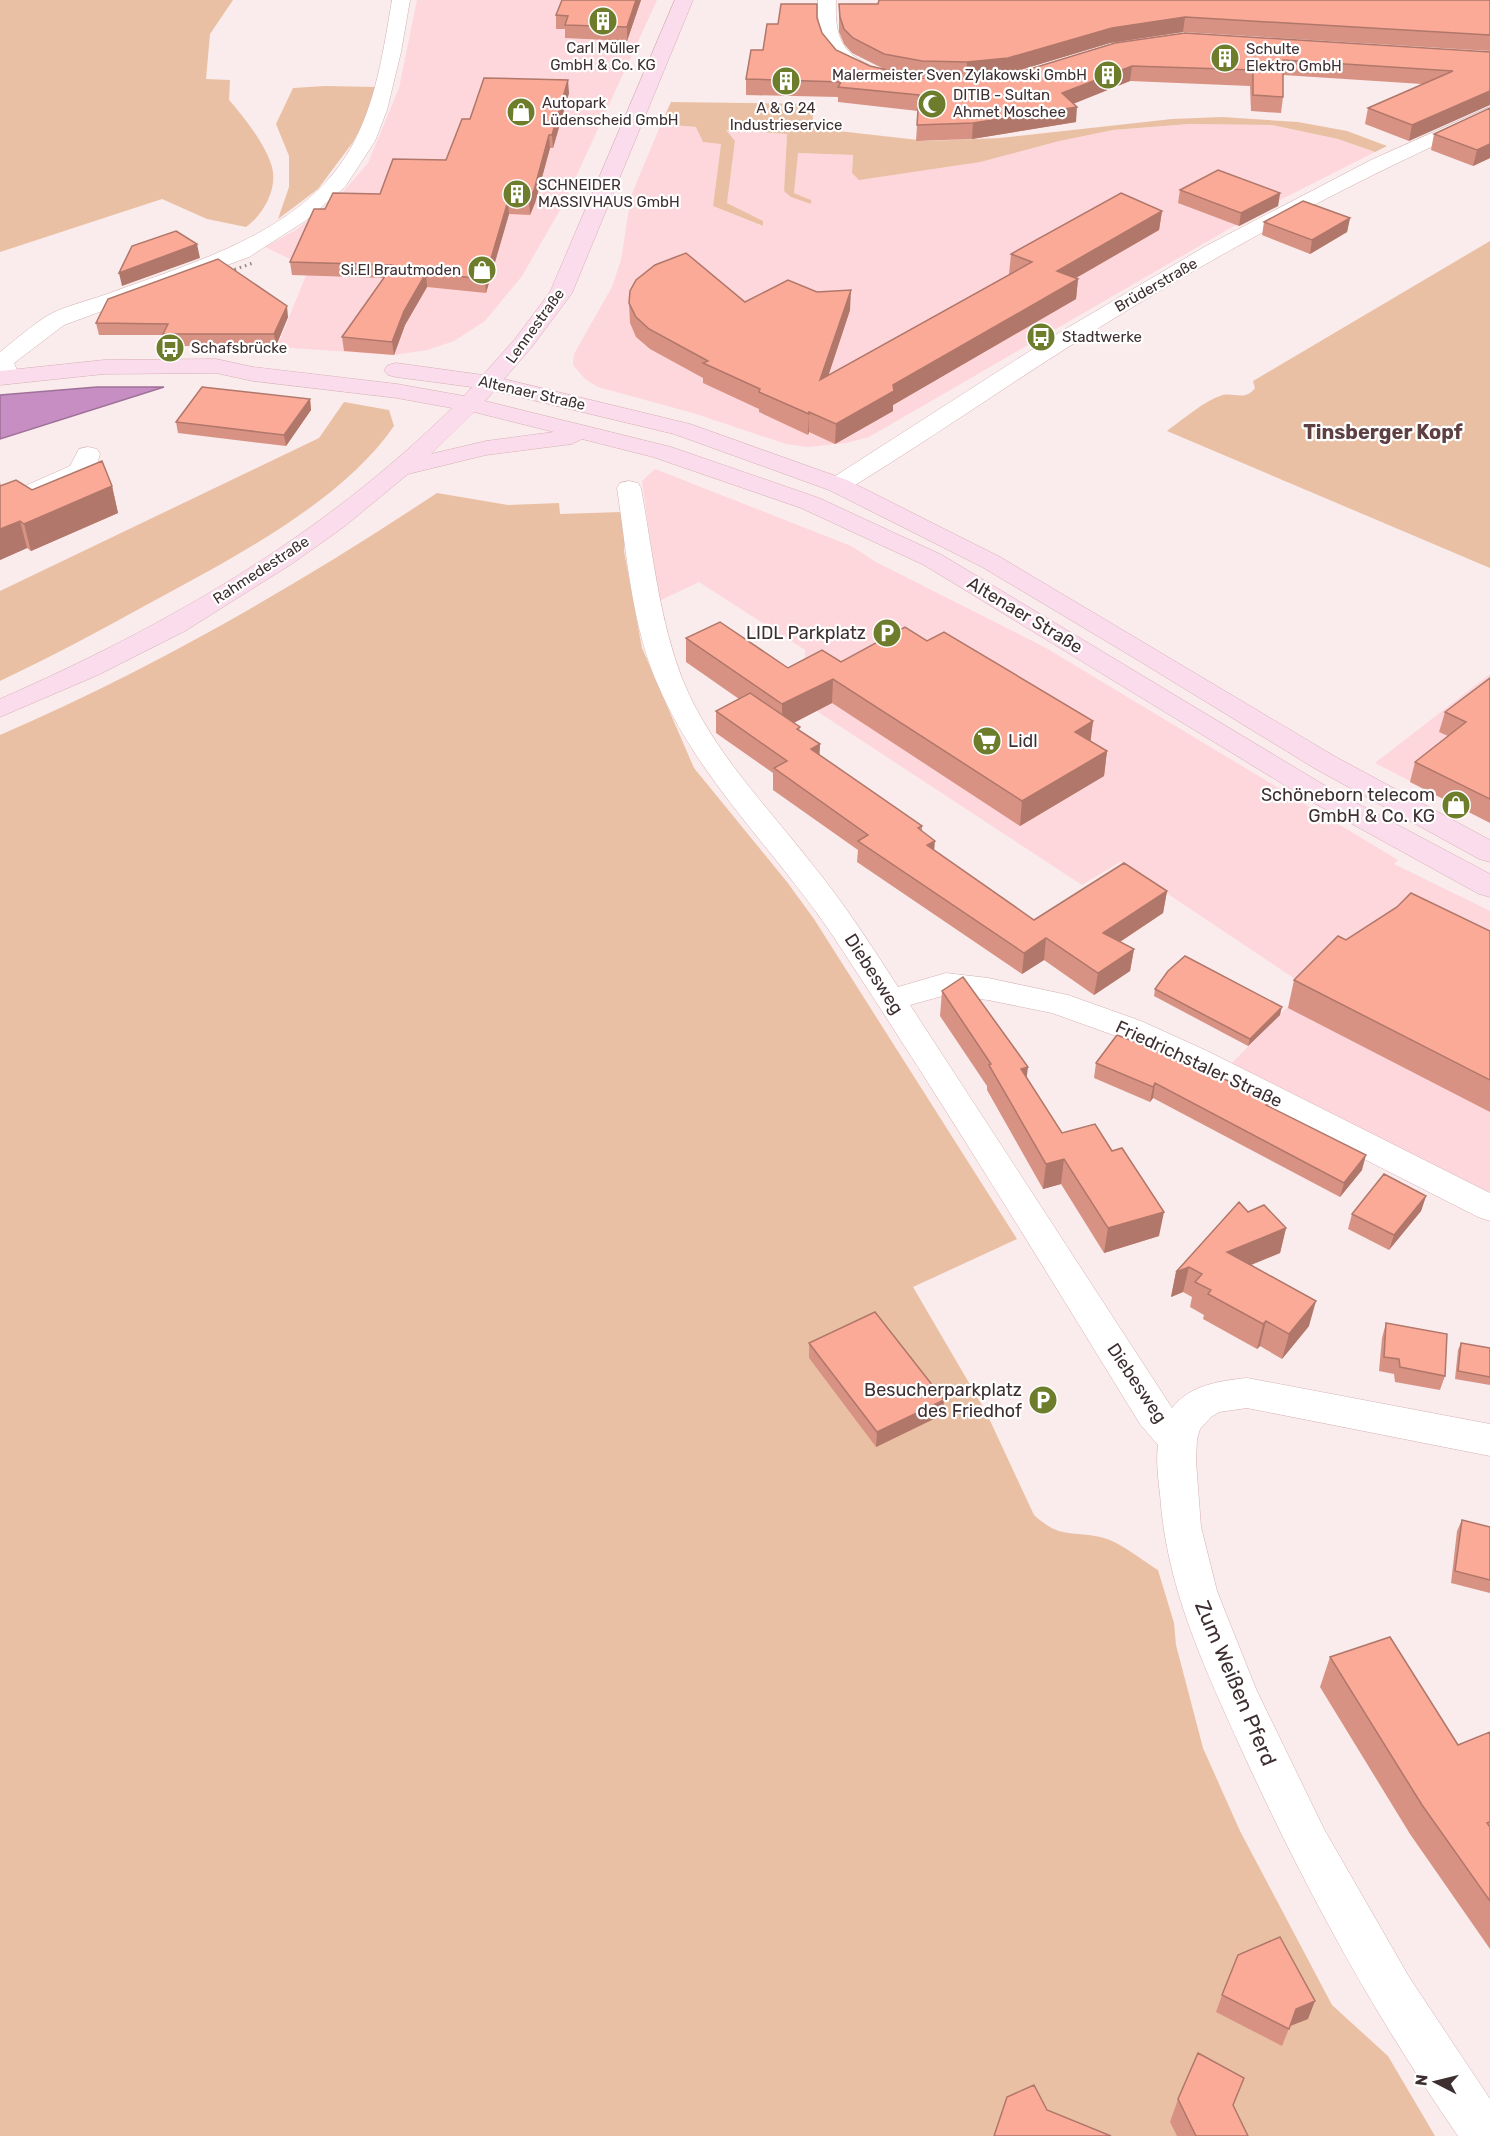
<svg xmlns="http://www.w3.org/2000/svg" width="1490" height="2136" font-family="Rubik,sans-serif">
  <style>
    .built { fill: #fdd7db }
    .green { fill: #eac0a4 }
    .water { fill: #c78ec4; stroke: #9e7298; stroke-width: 1.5 }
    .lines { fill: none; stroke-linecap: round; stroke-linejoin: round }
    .minor-casing { stroke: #d5b0b3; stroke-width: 1 }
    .secondary-casing { stroke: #d5b0b3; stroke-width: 1 }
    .minor { fill: #fff; fill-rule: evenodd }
    .secondary { fill: #fbdcec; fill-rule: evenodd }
    .rail { stroke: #938486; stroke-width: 3; stroke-dasharray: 1.5 4; stroke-linecap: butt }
    .wall { fill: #d89283 }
    .shaded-wall { fill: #b0776a }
    .building { fill: #fbaa98; stroke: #b0776a; stroke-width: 1.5 }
    .labels { text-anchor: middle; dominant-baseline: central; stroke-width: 4.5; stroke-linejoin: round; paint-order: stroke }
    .far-poi-label { font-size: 15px; fill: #3e2f31; stroke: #fff; text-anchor: start }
    .far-street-label { font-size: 15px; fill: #3e2f31; stroke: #fff }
    .street-label { font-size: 18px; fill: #3e2f31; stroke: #fff }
    .poi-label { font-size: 18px; fill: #3e2f31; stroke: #fff; text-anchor: end }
    .far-district-label { font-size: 20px; font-weight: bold; fill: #5e4043; stroke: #fff }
    .near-street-label { font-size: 21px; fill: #3e2f31; stroke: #fff }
  </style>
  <rect width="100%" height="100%" fill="#faebec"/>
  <!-- built -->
  <path class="built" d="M417 0H657L564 203 522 276 485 321 454 341 427 350 394 355 277 347 309 268 265 247 296 230 341 194 368 163 399 88Z
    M661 124 696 127 721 144 713 206 762 226V221L727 203 735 141 725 130 787 134 784 191 811 200 794 193 797 153 853 155 852 173 1113 130 1189 124 1272 125 1338 139 1375 152 1272 204 869 437 846 443 808 447 786 444 693 413 598 387 585 379 573 365 574 354 612 287 621 260 631 196Z
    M655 469 851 546 876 562 1046 648 1398 860 1394 864 1490 911V1196L1230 1065 1307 987 1120 862 1082 885 774 683 805 666V650L699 582 659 601 642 481Z
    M1490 674V822L1375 763Z"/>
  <!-- green -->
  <path class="green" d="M0 0H233L210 34 206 79 230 80 229 100C244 117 266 145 272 167 278 189 263 215 246 227L207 219 162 199 0 252Z
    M325 86 376 87V101L353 142 318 189 278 219 289 187V156L276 124 293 88Z
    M671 102 814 104 812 128 927 141 1000 138 1172 119 1222 117 1298 122 1347 131 1387 146 1375 152 1338 139 1272 125 1189 124 1113 130 1059 141 980 162 859 180 852 173 853 155 798 153 794 193 811 200V204L791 197 784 191 787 134 726 130 735 141 727 203 763 221V226L713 206 721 144 703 142 696 127 661 124Z
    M1490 241V568L1167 431C1182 420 1203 402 1220 396 1232 391 1245 402 1255 388L1253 381Z
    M344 402 389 410 394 426C344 499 239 555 161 597 108 626 55 655 0 681V591L319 438Z
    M437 493 508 505 559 503 560 514 621 512 626 527 624 551 642 648 694 768 787 882 814 919 1017 1239 913 1287 986 1412 1034 1515C1061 1540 1073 1530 1104 1538 1120 1542 1143 1561 1158 1570L1174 1623 1176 1645 1203 1748 1240 1831 1332 2005 1388 2056 1435 2136H0V735C153 669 298 585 437 493Z"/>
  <!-- water -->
  <path class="water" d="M97 387H164L0 439V395Z"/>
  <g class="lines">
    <!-- minor casing -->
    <g class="minor-casing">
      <path id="minor" d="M392 0H410L401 52 387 110 375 141 345 187 305 221 249 257 64 325 14 363 20 377 16 382 8 384 0 382V352C15 340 31 326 47 316 64 306 88 301 107 294 194 262 310 231 355 140 377 97 384 47 392 0Z
        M818 0H836C835 25 837 47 860 60 866 64 872 65 876 71L874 75C865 77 859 75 851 70 822 56 817 29 818 0Z
        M1490 107V120C1360 178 1235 244 1113 319 1023 374 937 435 847 490L838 492 829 490 826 485 829 480 1047 340 1206 246 1371 160Z
        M88 447 97 449 100 454 97 465 88 476 0 514V497L70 466 79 449Z
        M629 481 638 483 641 488C653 553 659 621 684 683 713 752 767 806 812 864 844 903 871 945 898 987L946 973 988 978 1068 995 1141 1021 1205 1050 1490 1193V1221L1478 1217 1181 1066 1119 1037 1052 1013 988 1000 946 995 910 1005 1172 1408C1190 1385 1219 1381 1247 1378L1490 1424V1456L1247 1408 1219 1412 1211 1417 1200 1429 1197 1439 1196 1461 1201 1527 1217 1591 1256 1689 1324 1829 1409 1977 1490 2099V2136H1458C1372 2012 1301 1881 1239 1744 1202 1662 1166 1585 1160 1494 1158 1478 1156 1461 1158 1445L1140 1424C1040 1261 940 1098 835 939 778 853 699 781 658 685 631 624 627 553 617 488L620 483Z"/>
    </g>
    <!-- secondary casing -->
    <g class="secondary-casing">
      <path id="secondary" d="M675 0H693L572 293 531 348 504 379 690 424 847 480 1000 557 1334 756 1490 840V862L1479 859 1314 768 1136 659 982 567 829 490 674 434 494 391 485 401 671 447 819 498 942 555 1334 791 1490 874V897L1479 894 1314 803 924 565 801 508 653 457 582 439 572 444 486 455 408 474 345 526 293 563 185 631 98 675 0 717V699C168 625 320 538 452 408L397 398 253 381 216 373 104 374 0 385V371L104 360 216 359 253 367 397 384 464 396 472 387 396 377 388 375 384 370 388 365 396 363 483 375 515 339 550 292ZM474 412 554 432 486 441 431 454Z"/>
    </g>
    <!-- minor -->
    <use href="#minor" class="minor"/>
    <!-- secondary -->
    <use href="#secondary" class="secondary"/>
    <!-- rail -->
    <path class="rail" d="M219 275 253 263"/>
  </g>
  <!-- wall -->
  <path class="wall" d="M641 0 627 41 565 38V29H556V15Z
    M1490 0V51L1183 32 1110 43 1007 74 966 78 921 77 884 69 852 53 844 44 839 32V4Z
    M817 18 822 33 836 50 870 66 922 78 967 79 1010 75 1115 43 1490 52 1409 141 1365 124 1368 108 1422 84 1283 75V97L1281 113 1251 111 1250 86 1130 81 1073 104 1076 122 972 139 916 141 918 111 838 102V97L746 95V79L778 24Z
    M569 93 553 148H550L535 203 530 215 509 214 486 293 427 287 405 325 394 355 344 351 342 337 384 278 292 275 290 262 325 209 380 194 446 160 470 119Z
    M1490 108V158L1473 166 1431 150 1434 134Z
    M1180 190 1280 193 1278 206 1239 226 1178 203Z
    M1162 211 1159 230 1076 278 1078 279 1076 299 893 405V411L835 444 809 432 808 435 759 412V409L703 383V378L650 349 636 337 630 323 629 303 745 302 850 310 828 376 1011 274H1009L1011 254Z
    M1350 218 1347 232 1310 254 1262 235 1264 222Z
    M288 317 276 346H166L164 335H99L96 323Z
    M310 399 311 410 286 446 178 433 176 422Z
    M0 482 1 486 32 490 112 486 118 513 31 551 27 548 0 560Z
    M686 638 788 668 841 662 927 641 1093 721 1090 741 1107 751 1104 776 1020 826 832 703 793 723 800 727 799 730 820 744 819 755 922 826V831L934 851 1034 920 1167 891 1163 913 1120 942 1134 949 1130 971 1094 995 1044 960 1022 974 857 862 858 850 773 790V773L716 733V711L739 699 686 662Z
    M1490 678V823L1410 782 1415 762 1448 736 1439 732 1445 712Z
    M1490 931V1112L1288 1008 1294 980 1346 940Z
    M1155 989 1280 1015 1248 1046 1154 996Z
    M942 991 1027 1078 1062 1133 1159 1236 1104 1253 1061 1184 1043 1189 987 1090V1086L940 1016Z
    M1096 1063 1269 1102 1268 1106 1362 1170 1340 1197 1153 1098 1150 1102 1094 1078Z
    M1426 1196 1421 1211 1389 1250 1348 1229 1352 1214Z
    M1248 1212 1286 1228 1280 1253 1251 1265 1309 1326 1282 1359 1260 1346 1257 1349 1203 1319 1204 1315 1190 1307 1192 1297 1183 1292 1171 1297 1176 1272Z
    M1386 1323 1445 1376 1440 1390 1395 1382 1394 1374 1379 1371 1382 1338Z
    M809 1343 944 1400 942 1415 876 1447 809 1358Z
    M1461 1343 1490 1348V1385L1455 1379 1458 1350Z
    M1462 1520 1490 1527V1593L1451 1583 1457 1531Z
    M1330 1657 1458 1745 1490 1732V1949L1410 1834 1320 1687Z
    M1222 1995 1308 2019 1290 2026 1282 2046 1216 2012Z
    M1178 2099 1233 2106 1248 2136H1177L1170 2122Z"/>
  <!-- shaded-wall -->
  <path class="shaded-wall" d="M636 0H641L627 41V27Z
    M1185 17 1183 32 1110 43 1007 74 966 78 967 62 1112 28Z
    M1132 66 1130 81 1060 109 1062 93Z
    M568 80 569 93 553 148 552 135Z
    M1490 91V105L1409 141 1412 125Z
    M1077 107 1076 122 972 139 973 123Z
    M549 135 550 148 535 203 530 215 529 201Z
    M1490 144V158L1473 166 1477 150Z
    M1280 193 1278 206 1239 226 1241 213Z
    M508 201 509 214 486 293 485 279Z
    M1162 211 1159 230 1055 290 1057 271Z
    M1350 218 1347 232 1310 254 1312 240Z
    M197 244 200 258 122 286 119 273Z
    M426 273 427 287 405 325 394 355 392 342 404 311Z
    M1078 279 1076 299 893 405V411L835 444 836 424 893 385Z
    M851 290 850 310 820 401V380Z
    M287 306 288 317 276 346 274 334Z
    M310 399 311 410 286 446 284 435Z
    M809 412V432L808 435 809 414Z
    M112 486 118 513 31 551 24 524Z
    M20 521 27 548 0 560V529Z
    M833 679 832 703 782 729V704Z
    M1093 721 1090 746 1075 732Z
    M820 744 819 766 811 749Z
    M1107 751 1104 776 1020 826 1022 801Z
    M935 841 933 862 927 845Z
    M1167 891 1163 913 1100 955 1103 933Z
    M1046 938 1044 960 1022 974 1024 953Z
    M1134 949 1130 971 1094 995 1098 973Z
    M1282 1007 1280 1015 1248 1046 1250 1039Z
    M1028 1067 1025 1091 1021 1069Z
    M1155 1083 1153 1098 1150 1102 1153 1087Z
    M1366 1155 1362 1170 1340 1197 1344 1183Z
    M1064 1159 1061 1184 1043 1189 1046 1164Z
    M1426 1196 1421 1211 1389 1250 1394 1235Z
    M1164 1212 1159 1236 1104 1253 1108 1228Z
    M1286 1228 1280 1253 1221 1277 1227 1252Z
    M1189 1267 1183 1292 1171 1297 1176 1272Z
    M1316 1301 1309 1326 1282 1359 1289 1334Z
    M1266 1321 1260 1346 1257 1349 1263 1324Z
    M944 1400 942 1415 876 1447 877 1432Z
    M1315 2001 1308 2019 1290 2026 1296 2009Z"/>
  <!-- building -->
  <path class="building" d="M562 0H636L627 27 565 25 568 16 556 15Z
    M879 0H1490V35L1185 17 1112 28 1008 58 967 62 922 61 884 54 853 38 844 29 840 17 839 4H878Z
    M781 4H817V18L822 33 836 50 870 66 922 78 967 79 1010 75 1115 43 1185 33 1490 52V91L1412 125 1368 108 1453 71 1283 60V97L1253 95V70L1132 66 1062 93 1077 107 973 123 917 125 919 95 838 87 841 82 746 79 751 50H763L767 24H778Z
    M484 78 568 80 552 135H549L534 190 529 201H508L485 279 426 273 404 311 392 342 342 337 393 265 290 262 314 209H325L333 193 380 194 393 159 446 160 462 119H470Z
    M1490 108V144L1477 150 1434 134Z
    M1218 170 1280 193 1241 213 1180 190Z
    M1121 193 1162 211 1057 271 1078 279 893 385 894 391 836 424 809 412V414L759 392 760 389 703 363 708 361 649 329 636 317 629 303 630 291 636 280 655 265 686 253 745 302 788 280 817 292 851 290 820 380 1032 262 1011 254Z
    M1303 201 1350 218 1312 240 1264 222Z
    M176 231 197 244 119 273 132 246Z
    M218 259 287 306 274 334H163L168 324 96 323 108 299Z
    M202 387 310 399 284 435 176 422Z
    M102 461 112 486 24 524 20 521 0 529V486L16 480 32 490Z
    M720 622 788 668 822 650 841 662 905 627 927 641 944 632 1093 721 1075 732 1107 751 1022 801 833 679 782 704 686 638Z
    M1490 678V799L1415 762 1466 722 1445 712Z
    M750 693 800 727 797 729 820 744 811 749 922 826 918 828 935 841 927 845 1034 920 1124 863 1167 891 1103 933 1134 949 1098 973 1046 938 1024 953 858 841 868 835 774 768 787 761 716 711Z
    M1411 893 1490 931V1080L1294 980 1338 936 1346 940 1397 907Z
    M1185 956 1282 1007 1250 1039 1155 989 1168 971Z
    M963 977 1028 1067 1021 1069 1062 1133 1095 1124 1112 1151 1122 1148 1164 1212 1108 1228 1064 1159 1046 1164 989 1065 991 1064 942 991Z
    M1117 1035 1199 1066 1269 1102 1266 1105 1366 1155 1344 1183 1155 1083 1153 1087 1096 1063Z
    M1384 1174 1426 1196 1394 1235 1352 1214Z
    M1239 1202 1248 1212 1264 1205 1286 1228 1227 1252 1316 1301 1289 1334 1266 1321 1263 1324 1208 1294 1211 1290 1195 1282 1202 1274 1189 1267 1176 1272Z
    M875 1312 944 1400 877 1432 809 1343Z
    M1386 1323 1447 1334 1445 1376 1400 1367 1399 1359 1384 1357Z
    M1461 1343 1490 1348V1377L1458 1371Z
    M1462 1520 1490 1527V1580L1455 1571Z
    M1390 1637 1458 1745 1490 1732V1822L1487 1823 1490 1827V1901L1422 1805 1330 1657Z
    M1280 1937 1315 2001 1296 2009 1289 2029 1222 1995 1238 1955Z
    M1198 2053 1244 2078 1233 2105 1248 2136H1196L1178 2099Z
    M1034 2085 1047 2110 1111 2136H994L1007 2097Z"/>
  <!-- icons -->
  <defs>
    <g id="building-disc" transform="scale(1.5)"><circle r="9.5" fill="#6d7d2b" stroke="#fff"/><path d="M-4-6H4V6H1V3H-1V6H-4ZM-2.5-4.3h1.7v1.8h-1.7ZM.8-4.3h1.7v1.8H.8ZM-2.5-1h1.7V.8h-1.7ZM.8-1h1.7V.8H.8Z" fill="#fff"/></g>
    <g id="mosque-disc" transform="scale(1.5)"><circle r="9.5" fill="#6d7d2b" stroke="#fff"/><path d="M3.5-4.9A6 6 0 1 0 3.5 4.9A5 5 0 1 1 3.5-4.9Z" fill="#fff"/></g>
    <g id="shop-disc" transform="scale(1.5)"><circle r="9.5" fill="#6d7d2b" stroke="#fff"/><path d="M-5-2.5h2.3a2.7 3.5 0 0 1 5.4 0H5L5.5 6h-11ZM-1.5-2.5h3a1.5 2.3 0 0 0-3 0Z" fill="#fff"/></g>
    <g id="bus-disc" transform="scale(1.5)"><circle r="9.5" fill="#6d7d2b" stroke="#fff"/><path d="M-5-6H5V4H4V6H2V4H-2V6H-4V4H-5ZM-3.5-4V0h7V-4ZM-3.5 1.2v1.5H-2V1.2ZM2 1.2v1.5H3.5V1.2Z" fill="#fff"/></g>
    <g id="parking-disc" transform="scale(1.5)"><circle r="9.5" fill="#6d7d2b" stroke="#fff"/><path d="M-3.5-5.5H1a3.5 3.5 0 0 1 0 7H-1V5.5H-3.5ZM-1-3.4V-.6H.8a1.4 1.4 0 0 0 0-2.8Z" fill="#fff"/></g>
    <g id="supermarket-disc" transform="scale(1.5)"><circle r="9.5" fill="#6d7d2b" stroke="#fff"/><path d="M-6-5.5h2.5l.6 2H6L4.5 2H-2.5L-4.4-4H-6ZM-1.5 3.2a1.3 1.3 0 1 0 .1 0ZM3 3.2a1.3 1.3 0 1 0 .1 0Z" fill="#fff"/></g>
  </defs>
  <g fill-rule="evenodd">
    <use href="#building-disc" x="603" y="21"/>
    <use href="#building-disc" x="1225" y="58"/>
    <use href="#building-disc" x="1108" y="75"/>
    <use href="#building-disc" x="786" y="81"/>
    <use href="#mosque-disc" x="932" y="104"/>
    <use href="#shop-disc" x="521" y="112"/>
    <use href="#building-disc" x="517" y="194"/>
    <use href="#shop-disc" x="482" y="270"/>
    <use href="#bus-disc" x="1041" y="337"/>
    <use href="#bus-disc" x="170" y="348"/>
    <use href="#parking-disc" x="887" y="633"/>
    <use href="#supermarket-disc" x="987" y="741"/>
    <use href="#shop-disc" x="1456" y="805"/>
    <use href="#parking-disc" x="1043" y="1400"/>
  </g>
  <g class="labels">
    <!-- far-poi labels -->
    <g class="far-poi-label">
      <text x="603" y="48" text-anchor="middle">Carl Müller<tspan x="603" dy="17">GmbH &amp; Co. KG</tspan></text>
      <text x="1246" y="49">Schulte<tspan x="1246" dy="17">Elektro GmbH</tspan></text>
      <text x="1087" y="75" text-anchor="end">Malermeister Sven Zylakowski GmbH</text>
      <text x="953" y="95">DITIB - Sultan<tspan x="953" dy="17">Ahmet Moschee</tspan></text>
      <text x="542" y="103">Autopark<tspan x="542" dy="17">Lüdenscheid GmbH</tspan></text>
      <text x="786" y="108" text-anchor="middle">A &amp; G 24<tspan x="786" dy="17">Industrieservice</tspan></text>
      <text x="538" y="185">SCHNEIDER<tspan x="538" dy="17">MASSIVHAUS GmbH</tspan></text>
      <text x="461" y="270" text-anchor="end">Si.El Brautmoden</text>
      <text x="1062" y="337">Stadtwerke</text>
      <text x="191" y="348">Schafsbrücke</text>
    </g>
    <!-- far-street labels -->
    <g class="far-street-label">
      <text transform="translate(1156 285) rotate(-30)">Brüderstraße</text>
      <text transform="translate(535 326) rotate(-54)">Lennestraße</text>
      <text transform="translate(532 393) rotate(13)">Altenaer Straße</text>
      <text transform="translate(261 570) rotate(-33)">Rahmedestraße</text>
    </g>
    <!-- street labels -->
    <g class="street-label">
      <text transform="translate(1025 615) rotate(31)">Altenaer Straße</text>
      <text transform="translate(874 974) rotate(57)">Diebesweg</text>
      <text transform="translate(1199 1064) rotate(25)">Friedrichstaler Straße</text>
      <text transform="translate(1137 1383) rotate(56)">Diebesweg</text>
    </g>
    <!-- poi labels -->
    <g class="poi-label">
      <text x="866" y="633">LIDL Parkplatz</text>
      <text x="1008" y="741" text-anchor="start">Lidl</text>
      <text x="1435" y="795">Schöneborn telecom<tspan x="1435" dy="21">GmbH &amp; Co. KG</tspan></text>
      <text x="1022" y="1390">Besucherparkplatz<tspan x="1022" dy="21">des Friedhof</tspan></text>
    </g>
    <!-- far-district labels -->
    <g class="far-district-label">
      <text x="1383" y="432">Tinsberger Kopf</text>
    </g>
    <!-- near-street labels -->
    <g class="near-street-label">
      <text transform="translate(1236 1683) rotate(67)">Zum Weißen Pferd</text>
    </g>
  </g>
  <!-- north arrow -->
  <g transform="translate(1436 2082) rotate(277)" stroke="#ffffff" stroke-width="4.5" paint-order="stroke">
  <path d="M0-4.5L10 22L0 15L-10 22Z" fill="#3e2f31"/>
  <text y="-9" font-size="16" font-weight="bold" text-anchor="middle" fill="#3e2f31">N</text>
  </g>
</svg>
